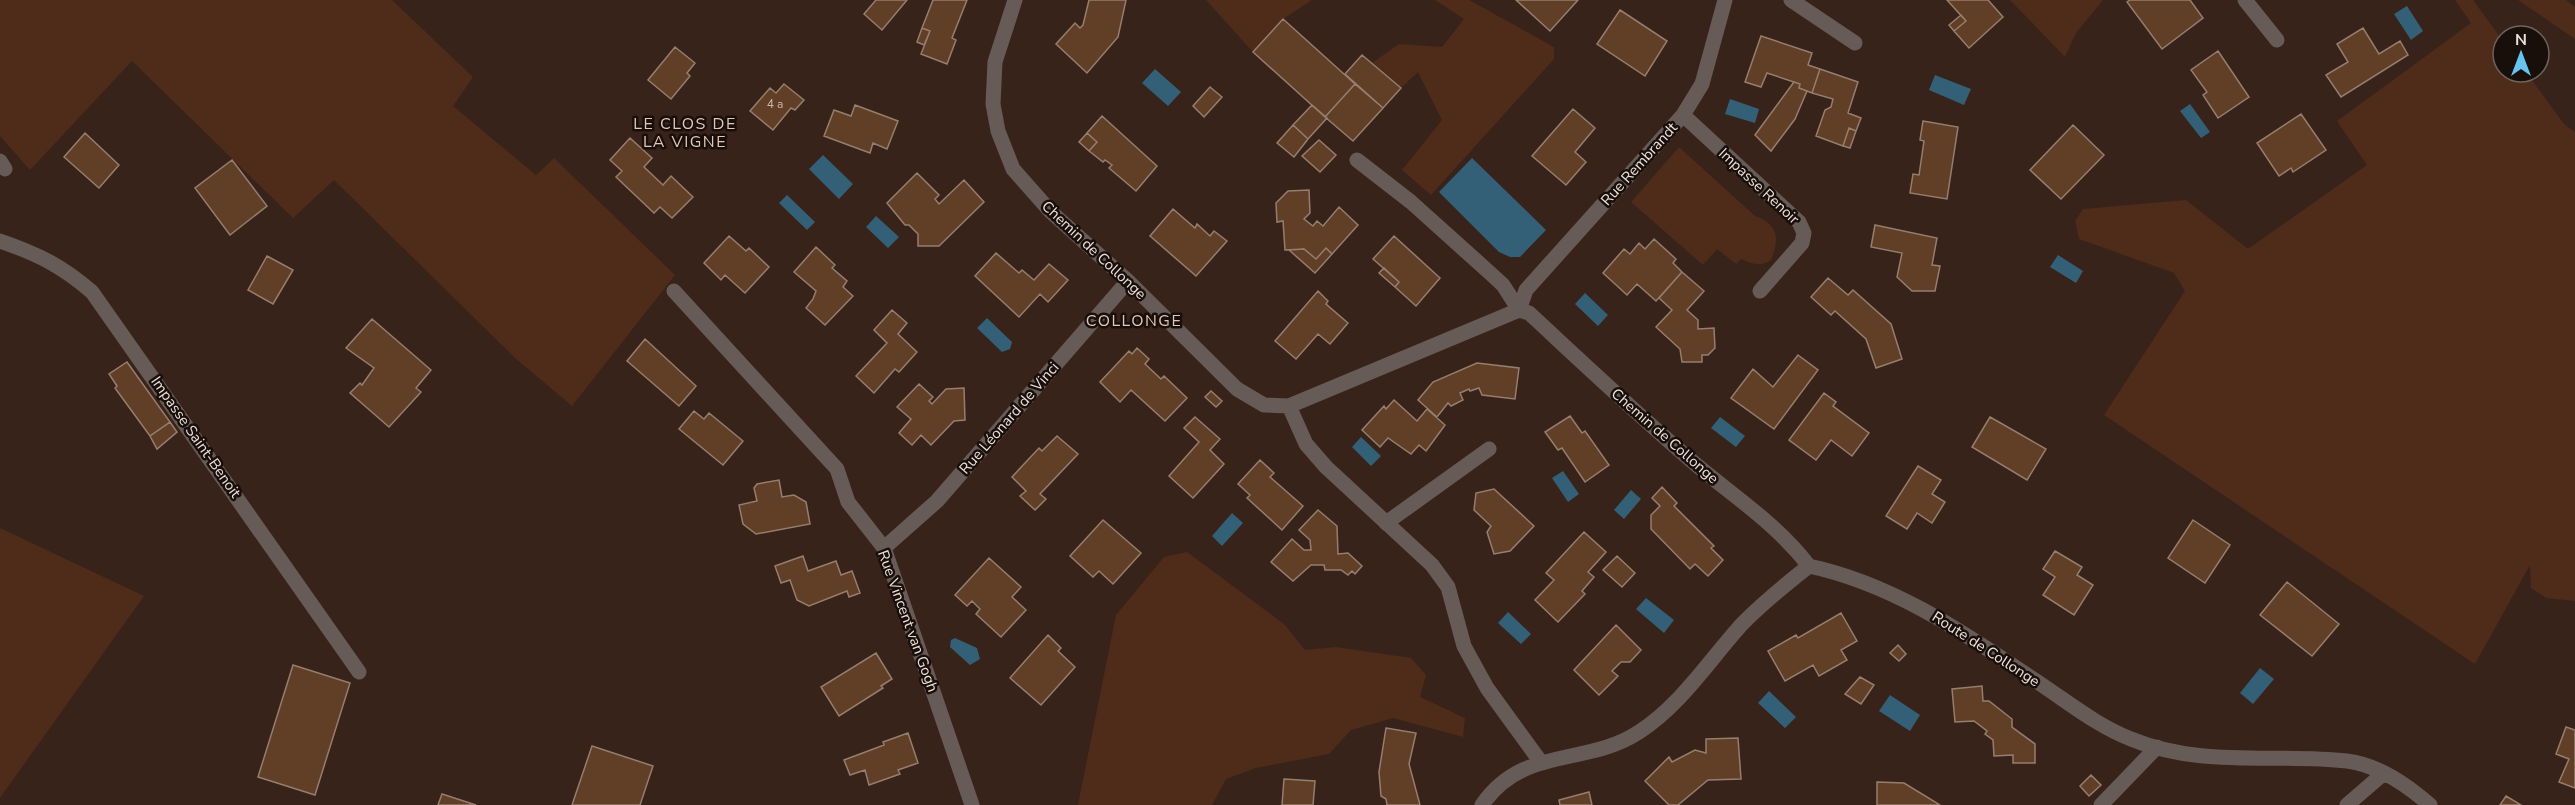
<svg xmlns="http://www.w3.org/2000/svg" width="2575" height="805" font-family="'Nunito Sans',sans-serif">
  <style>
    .green { fill: #4f2b1a }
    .water { fill: #336077 }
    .building { fill: #613f26; stroke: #957e6f; stroke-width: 1.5 }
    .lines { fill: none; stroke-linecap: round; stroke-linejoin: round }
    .minor { stroke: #665b56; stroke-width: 15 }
    .labels { text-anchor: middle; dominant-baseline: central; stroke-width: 5; stroke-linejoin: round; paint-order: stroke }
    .number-label { font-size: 12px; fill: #cbb8ad }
    .street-label { font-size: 15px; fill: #eee0da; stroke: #180f0b }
    .neighbourhood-label { font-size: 16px; letter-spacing: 1.5px; fill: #e2c6ba; stroke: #180f0b }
  </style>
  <rect width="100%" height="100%" fill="#38231a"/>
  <!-- green -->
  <path class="green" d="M0 0H392L473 77 453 106 536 175 554 158 675 275 572 406 515 358 334 180 293 218 132 61 30 170 0 136Z
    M1206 0H1312L1283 19 1253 52Z
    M1435 0H1469L1554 47V59L1431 195 1402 170 1442 120 1418 72 1401 88 1372 63 1399 44 1442 47 1464 19Z
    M2010 0H2103L2076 33 2065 57Z
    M2455 0H2473L2503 41V72H2526L2564 124 2575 132V601L2546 598 2531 588 2530 565 2475 664 2104 415 2185 291 2174 273 2079 239 2075 221 2083 209 2186 200 2248 249 2367 165 2337 121 2471 23Z
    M2518 0H2566L2575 7V39Z
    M1679 147 1755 216C1778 224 1780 238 1771 260 1759 267 1753 264 1741 259L1736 264 1717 249 1703 265 1631 202Z
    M0 528 144 596 0 798Z
    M1187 552 1284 624 1305 650 1336 647 1411 658 1426 675 1420 697 1465 718 1463 737 1393 718 1351 730 1329 754 1256 768 1226 779 1212 805H1078L1116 615 1164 557Z"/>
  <!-- water -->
  <path class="water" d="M2407 6 2423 31 2411 40 2394 14Z
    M1155 69 1181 92 1168 106 1142 83Z
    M1935 75 1971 89 1964 105 1929 90Z
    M1730 99 1759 109 1755 123 1725 114Z
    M2190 104 2210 132 2201 138 2180 111Z
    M823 155 853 184 839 199 809 169Z
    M1472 158 1546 230 1520 257H1510L1499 252 1439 192Z
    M787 195 815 222 807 230 779 203Z
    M876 216 899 237 888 248 866 227Z
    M2058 255 2083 271 2076 283 2050 267Z
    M1585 293 1608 315 1598 326 1575 304Z
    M987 318 1012 342 1010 349 1002 352 977 328Z
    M1720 417 1745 436 1736 447 1711 428Z
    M1361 437 1381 456 1371 466 1352 447Z
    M1563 471 1579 494 1568 502 1552 478Z
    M1631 490 1641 499 1624 519 1614 510Z
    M1232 513 1243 523 1222 546 1212 536Z
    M1646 598 1674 620 1664 633 1636 609Z
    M1508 612 1531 634 1521 644 1498 623Z
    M955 638 977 648 980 659 970 665 950 647 951 640Z
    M2260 668 2274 679 2253 704 2240 693Z
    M1769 691 1796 717 1785 728 1758 703Z
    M1890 695 1920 715 1910 731 1879 711Z"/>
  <!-- building -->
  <path class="building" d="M876 0H907L882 30 864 14Z
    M933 0H967L952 38 956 40 947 64 921 54 930 31 922 28Z
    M1089 0H1126L1118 37 1087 73 1056 44 1075 23 1080 28 1083 25Z
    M1516 0H1578L1550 31Z
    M1947 0H1988L2003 17 1969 48 1954 31 1966 21Z
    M2130 0H2190L2203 18 2162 49 2127 2Z
    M1620 10 1667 41 1645 76 1597 44Z
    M1961 15 1966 21 1954 31 1949 25Z
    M1283 19 1355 84 1325 117 1253 52Z
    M922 28 930 31 924 45 917 42Z
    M2363 28 2379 54 2400 41 2408 55 2341 97 2326 75 2348 62 2337 44Z
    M1761 36 1812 53 1808 65 1820 69 1812 93 1799 88 1800 84 1767 73 1761 87 1745 82Z
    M675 47 695 63 687 73 690 76 671 99 648 80Z
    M2218 51 2249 97 2218 118 2203 95 2207 92 2191 70Z
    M1362 55 1401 88 1383 108 1345 74Z
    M1820 69 1858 82 1848 113 1861 118 1856 131 1849 128 1843 146 1816 136 1825 110 1831 107 1833 99 1812 93Z
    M1794 82 1800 84 1799 88 1807 91 1795 119 1771 151 1755 135Z
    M784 84 804 100 795 110 791 108 773 130 750 111 770 88 776 93Z
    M1355 84 1383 108 1353 141 1325 117Z
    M1210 87 1222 97 1204 117 1193 106Z
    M855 105 898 121 887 149 873 143 870 153 824 136 834 110 851 116Z
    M1312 105 1327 118 1308 139 1293 125Z
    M1573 109 1595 128 1575 152 1586 162 1566 185 1532 156Z
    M2301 114 2326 150 2293 172 2291 168 2279 176 2257 143Z
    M1102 116 1157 166 1136 191 1109 168 1112 165 1105 160 1103 162 1089 151 1097 142 1087 133Z
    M1923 121 1958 127 1947 199 1910 193 1913 174 1919 175 1924 141 1920 140Z
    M1293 125 1308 139 1294 157 1277 143Z
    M2073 125 2104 155 2061 199 2030 170Z
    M1849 128 1856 131 1850 148 1843 146Z
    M85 133 119 165 99 188 64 157Z
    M1087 133 1097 142 1089 151 1079 142Z
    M630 138 652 158 644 167 663 185 671 176 693 197 672 218 660 207 654 213 616 177 622 171 610 160Z
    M1319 140 1336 155 1320 172 1302 156Z
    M232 160 267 206 230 235 195 188Z
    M917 173 939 195 935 199 939 204 964 180 984 202 939 246H918V234L909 225H905L887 203Z
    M1309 190 1310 213 1304 219 1313 226 1317 221 1323 226 1339 207 1358 225 1332 254 1326 248 1316 259 1304 249 1285 250 1283 221 1277 222 1276 203 1288 191Z
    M1173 209 1195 228 1197 224 1210 236 1214 231 1227 241 1196 276 1150 236Z
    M1875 225 1937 238 1932 265 1940 266 1935 291H1912L1897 277 1902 253 1871 247Z
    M729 236 746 251 749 248 769 267 745 293 725 275 721 280 704 263Z
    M1394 236 1440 278 1416 306 1395 287 1399 282 1373 259Z
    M1654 239 1676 259 1673 263 1682 272 1656 301 1637 284 1627 295 1603 273 1624 249 1630 254 1639 243 1645 249Z
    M816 247 835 265 832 268 847 281 843 287 853 296 825 325 806 308 813 299 816 291 794 272Z
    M1326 248 1332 254 1315 273 1289 250 1304 249 1316 259Z
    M996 253 1019 273 1022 270 1034 280 1049 264 1068 280 1048 302 1040 294 1019 317 975 276Z
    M267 256 293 270 273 304 248 290Z
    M1384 268 1399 282 1395 287 1379 273Z
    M1682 272 1704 291 1687 310 1698 320V329L1714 328 1715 348 1708 355H1702V362H1682L1680 349 1656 327 1672 310 1659 298Z
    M1828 278 1848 295 1853 290 1891 324 1902 359 1876 368 1866 339 1835 311 1831 315 1811 297Z
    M1318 291 1328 301 1326 304 1348 323 1330 344 1318 334 1296 359 1275 341Z
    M892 310 907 323 898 334 917 352 899 372 895 369 874 393 856 376 887 343 874 330Z
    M372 319 431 370 416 388 421 392 389 427 350 393 360 383 362 385 374 368 346 348Z
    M645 339 696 386 679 406 627 361Z
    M1137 348 1149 359 1145 364 1161 379 1164 376 1187 398 1165 421 1131 390 1120 402 1100 382 1129 351 1132 354Z
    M1798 355 1818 370 1774 429 1731 398 1753 369 1773 387Z
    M127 362 170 422 150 436 115 388 117 386 109 374Z
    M1477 363 1519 368 1515 399 1482 395 1479 388 1470 391 1469 389 1460 393 1463 400 1451 406 1448 403 1437 417 1418 400 1433 382Z
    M919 384 933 397 929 401 932 404 946 389 964 388 965 420 954 421 931 445 921 435 912 445 899 433 911 419 897 407Z
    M1211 391 1222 401 1216 407 1205 397Z
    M1824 393 1836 402 1833 406 1869 433 1852 456 1831 440 1816 460 1789 440Z
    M1394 400 1417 421 1427 409 1445 425 1426 451 1419 445 1411 454 1388 438 1380 447 1362 430 1384 406 1386 409Z
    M694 411 704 419 709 413 743 441 723 465 679 429Z
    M1570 416 1582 433 1585 431 1609 465 1585 482 1562 448 1558 450 1545 432Z
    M1195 417 1220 439 1210 450 1224 464 1193 498 1169 476 1199 442 1184 428Z
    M1990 417 2046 449 2027 480 1972 447Z
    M170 422 177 432 157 449 150 436Z
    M1057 436 1078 454 1040 494 1046 499 1035 510 1020 496 1026 491 1012 477 1039 448 1042 451Z
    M1260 460 1274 473 1270 477 1303 506 1282 530 1247 498 1250 495 1238 484Z
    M1918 466 1941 480 1932 494 1945 502 1932 523 1917 513 1907 529 1886 516Z
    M779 480 782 497 794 495 806 502 810 524 756 534 743 524 739 505 757 501 754 488 757 484Z
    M1662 487 1677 503 1674 506 1714 546 1711 548 1723 560 1708 576 1695 564 1690 569 1651 529V515L1660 506 1652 498Z
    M1494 489 1534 526 1510 551 1494 554 1487 532 1491 526 1474 510 1476 493Z
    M1318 510 1337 526 1338 554 1348 553 1362 566 1355 574 1352 571 1348 575 1341 570H1325L1324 565H1311L1293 581 1271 562 1292 539 1304 550H1311L1310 540 1299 530Z
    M1103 520 1141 553 1113 584 1099 571 1093 577 1070 556Z
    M2193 520 2230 545 2205 583 2168 558Z
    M1584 532 1606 552 1588 572 1594 577 1582 591 1585 594 1558 622 1535 600 1554 580 1546 573Z
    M2055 551 2082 567 2077 575 2093 585 2074 615 2043 595 2055 577 2043 569Z
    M803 556 808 571 836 561 841 575 852 571 860 593 849 597 847 591 809 606 797 600 790 580 781 583 775 566Z
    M1617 556 1635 573 1622 587 1603 570Z
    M989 558 1021 587 1012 597 1026 610 1001 637 976 614 980 609 972 601 967 606 955 595Z
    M2287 582 2339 624 2312 656 2260 615Z
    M1841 613 1857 641 1841 650 1847 660 1819 676 1813 665 1785 681 1768 651 1796 635 1798 638Z
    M1616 625 1641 650 1630 662H1621L1612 671 1618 676 1599 695 1574 670Z
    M1048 635 1061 648 1058 651 1075 667 1041 705 1010 678Z
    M1898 645 1906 654 1899 661 1890 653Z
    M876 653 892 679 881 686 883 688 839 716 821 687Z
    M293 665 350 683 315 795 258 777Z
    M1860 677 1874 685 1861 704 1845 694Z
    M1982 686 1983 701H1989L2012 719V727L2035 744V763H2013V755L1994 756 1993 740 1985 734 1987 731 1974 721 1955 722 1952 689Z
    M2566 727 2575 730V788L2559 782 2569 759 2556 754Z
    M1386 728 1416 733 1409 764 1420 805H1387L1386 799 1381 796 1379 772Z
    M908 733 918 763 898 770 900 774 869 785 865 770 850 775 844 760 884 745 883 742Z
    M1738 738 1741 779 1708 780 1678 805H1669L1645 781 1669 757 1672 762 1695 750 1706 753V739Z
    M592 746 653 766 640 805H572Z
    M2091 775 2101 785 2089 796 2080 786Z
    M1284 779 1315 781 1313 805H1282Z
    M1877 782 1904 783 1940 805H1877Z
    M1589 792 1592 805H1560L1559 800Z
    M442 794 476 805H438Z
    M2506 796 2521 805H2500Z"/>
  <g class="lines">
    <!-- minor -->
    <path class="minor" d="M1015 0 995 62 993 104 998 131 1013 169 1051 212 1128 281 1237 389 1264 405 1289 406 1519 310 1529 313C1583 363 1637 414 1693 462 1733 496 1776 523 1809 566
      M1791 0 1855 43
      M2245 0 2277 40
      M1683 115 1799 222 1804 233 1802 243 1760 291
      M1357 160 1411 202 1490 273 1503 285 1519 310
      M0 161 5 169
      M0 241C38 254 62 266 92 292L359 672
      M674 291 837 469 848 502 884 548 972 805
      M1519 310 1526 290 1683 115 1702 84 1725 0
      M1289 406 1306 444 1326 467 1432 565 1448 587 1464 646 1487 688 1540 761
      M1386 523 1489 449
      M884 548 937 501 1128 281
      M1809 566C1898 585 1971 638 2045 687 2073 706 2100 727 2131 739 2201 768 2274 753 2347 761 2379 765 2407 785 2430 805
      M1482 805C1523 745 1586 767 1639 732 1681 705 1710 659 1743 623 1764 602 1786 584 1809 566
      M2101 805 2157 747
      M2347 805 2384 773"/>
  </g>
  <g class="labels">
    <!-- number labels -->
    <g class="number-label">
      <text x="775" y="104">4 a</text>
    </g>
    <!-- street labels -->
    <g class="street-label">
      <text transform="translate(1639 164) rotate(-48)">Rue Rembrandt</text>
      <text transform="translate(1759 186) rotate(43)">Impasse Renoir</text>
      <text transform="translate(1094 250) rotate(43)">Chemin de Collonge</text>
      <text transform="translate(1009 418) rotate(-49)">Rue Léonard de Vinci</text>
      <text transform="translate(1665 436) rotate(41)">Chemin de Collonge</text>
      <text transform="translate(196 437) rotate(55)">Impasse Saint-Benoit</text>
      <text transform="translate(908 621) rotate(70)">Rue Vincent van Gogh</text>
      <text transform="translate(1986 649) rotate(33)">Route de Collonge</text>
    </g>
    <!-- neighbourhood labels -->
    <g class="neighbourhood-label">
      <text x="685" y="124">LE CLOS DE<tspan x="685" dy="18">LA VIGNE</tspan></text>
      <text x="1134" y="321">COLLONGE</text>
    </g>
  </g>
  <!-- north arrow -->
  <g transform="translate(2521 54)"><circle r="28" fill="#180f0b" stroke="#6e635e" stroke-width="1.5"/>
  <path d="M0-4.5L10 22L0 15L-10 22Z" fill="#67c4f0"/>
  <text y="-9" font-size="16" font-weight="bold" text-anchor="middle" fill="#eee0da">N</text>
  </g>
</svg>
